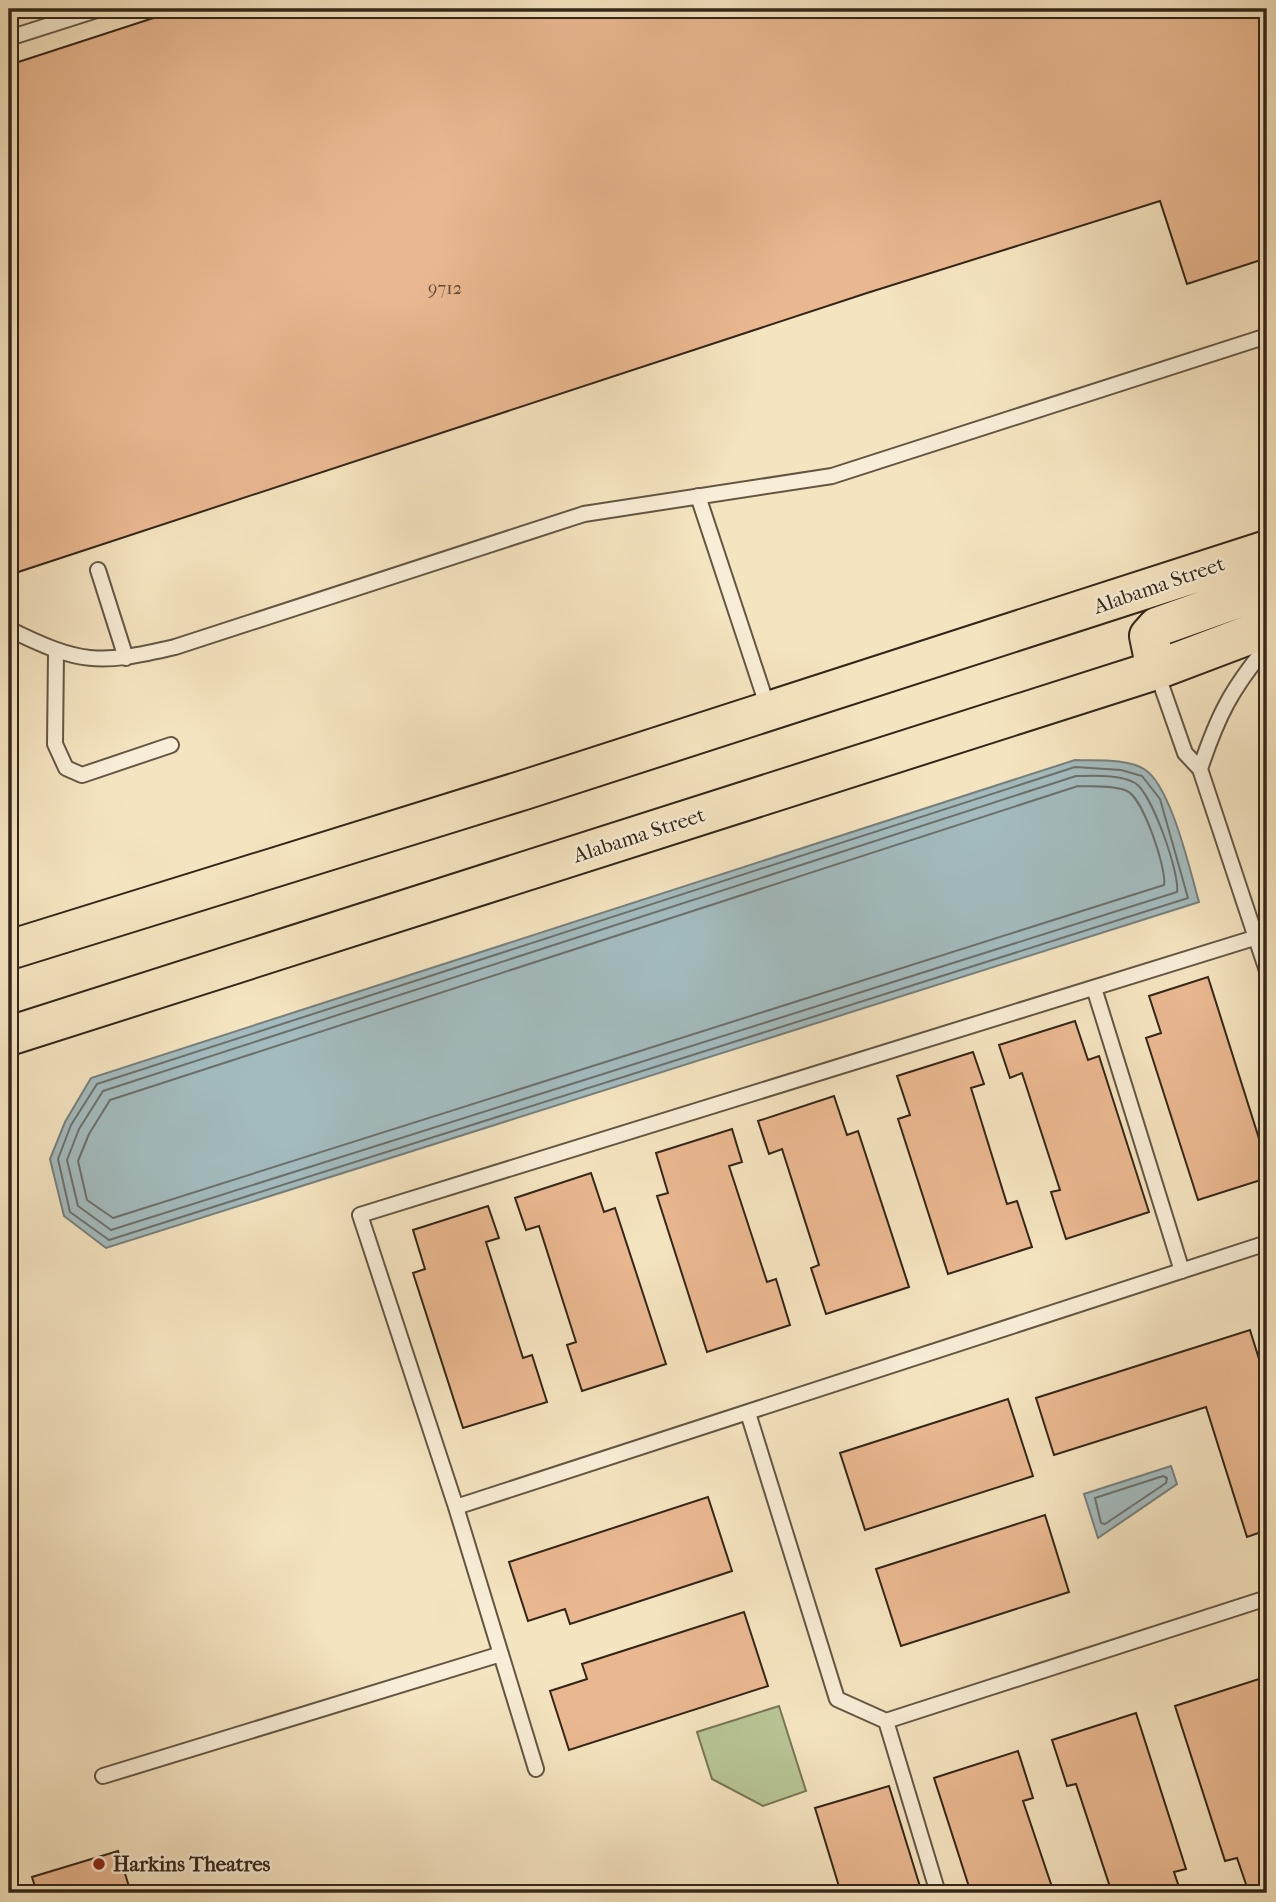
<svg xmlns="http://www.w3.org/2000/svg" width="1276" height="1902" font-family="'IM FELL French Canon',serif">
  <style>
    .green { fill: #b8c595; stroke: #767657; stroke-width: 2 }
    .water { fill: #a3bbbe; stroke: #767f7c; stroke-width: 2 }
    .lines { fill: none; stroke-linecap: round; stroke-linejoin: round }
    .shore { stroke: #6b706c; stroke-width: 2 }
    .building { fill: #eab890; stroke: #332619; stroke-width: 2 }
    .service-casing { stroke: #645643; stroke-width: 18 }
    .primary-casing { stroke: #332619; stroke-width: 42 }
    .service { stroke: #f8edd6; stroke-width: 14 }
    .primary { stroke: #f5e4c0; stroke-width: 38 }
    .poi-dot { fill: #8f2418; stroke: #f8edd6; stroke-width: 2.5 }
    .labels { text-anchor: middle; dominant-baseline: central; stroke-width: 5; stroke-linejoin: round; paint-order: stroke }
    .number-label { font-size: 18px; fill: #614a37 }
    .street-label { font-size: 21px; fill: #332619; stroke: #f8edd6 }
    .poi-label { font-size: 21px; font-weight: bold; fill: #332619; stroke: #f8edd6; text-anchor: start }
  </style>
  <rect width="100%" height="100%" fill="#f5e4c0"/>
  <filter id="stains"><feTurbulence type="fractalNoise" baseFrequency=".00286" numOctaves="4"/><feColorMatrix values="0 0 0 0 .2 0 0 0 0 .09 0 0 0 0 .02 0 0 0 .5 -.17"/></filter>
  <radialGradient id="worn" r=".72"><stop offset=".6" stop-color="#630" stop-opacity="0"/><stop offset="1" stop-color="#630" stop-opacity=".3"/></radialGradient>
  <!-- green -->
  <path class="green" d="M779 1706 806 1791 763 1806 712 1779 697 1732Z"/>
  <!-- water -->
  <path class="water" d="M1075 760C1095 761 1126 758 1144 769 1171 785 1190 871 1199 902L106 1248 64 1216 50 1159 65 1122 91 1078Z
    M1171 1466 1177 1484 1098 1538 1084 1494Z"/>
  <g class="lines">
    <!-- shore -->
    <path class="shore" d="M1075 767 1121 770 1142 776 1160 799 1188 898 109 1240 70 1212 58 1159 71 1125 97 1084Z
      M1076 776C1093 776 1120 774 1135 783 1152 793 1180 874 1177 892L111 1230 78 1206 67 1160 79 1129 103 1091Z
      M1078 786C1093 787 1113 785 1127 791 1143 798 1167 869 1164 885L113 1218 87 1200 78 1161 89 1134 110 1100Z
      M1163 1476 1167 1478 1166 1483 1105 1524 1101 1523 1095 1498Z"/>
  </g>
  <!-- building -->
  <path class="building" d="M181 9H1256L1267 43V258L1187 284 1160 201 867 293 9 575V65Z
    M1208 977 1267 1164V1178L1198 1200 1146 1038 1161 1033 1149 996Z
    M1075 1021 1088 1060 1099 1056 1149 1212 1066 1239 1051 1192 1060 1190 1022 1073 1010 1078 999 1045Z
    M973 1052 984 1084 971 1088 1007 1204 1017 1201 1032 1247 948 1274 898 1119 910 1115 897 1076Z
    M834 1096 847 1135 858 1131 909 1287 826 1314 811 1268 819 1265 782 1149 769 1154 758 1121Z
    M732 1129 742 1162 729 1166 767 1282 776 1279 790 1325 707 1352 657 1196 668 1193 656 1153Z
    M591 1173 604 1212 615 1208 666 1364 582 1391 567 1345 576 1342 539 1226 526 1230 515 1198Z
    M488 1206 499 1238 486 1242 523 1358 532 1355 547 1402 463 1428 413 1273 425 1269 413 1230Z
    M1250 1330 1267 1385V1530L1247 1537 1206 1407 1054 1455 1036 1398Z
    M1008 1399 1033 1476 865 1530 840 1453Z
    M708 1497 732 1571 570 1624 565 1609 528 1621 509 1562Z
    M1045 1515 1069 1592 901 1646 876 1569Z
    M744 1612 768 1686 569 1750 550 1691 587 1679 582 1664Z
    M1259 1679 1267 1704V1891L1249 1893 1237 1858 1225 1861 1175 1706Z
    M1136 1713 1186 1869 1174 1872 1181 1893H1112L1076 1784 1067 1786 1052 1740Z
    M1018 1751 1033 1798 1023 1801 1054 1893H971L934 1778Z
    M889 1786 922 1893H841L815 1808Z
    M118 1851 131 1893H37L32 1877Z"/>
  <g class="lines">
    <!-- service casing -->
    <g class="service-casing">
      <path id="service" d="M9 38 100 9
        M698 496 769 711
        M98 570 126 658
        M9 629C80 664 98 665 175 647L584 514 832 476 1267 336
        M56 652 55 744 66 768 82 775 171 745
        M1157 673 1185 753 1200 769 1267 971
        M1200 769C1218 715 1231 690 1267 646
        M1267 934 360 1215 456 1507 1267 1243
        M1094 988 1182 1271
        M748 1413 837 1699 886 1721 1267 1598
        M456 1507 536 1769
        M886 1721 938 1893
        M103 1776 501 1654"/>
    </g>
    <!-- primary casing -->
    <g class="primary-casing">
      <path id="primary" d="M1156 670 1149 636 1157 627 1267 588
        M9 950 524 790 1267 550
        M9 1036 1156 670 1267 628"/>
    </g>
    <!-- service -->
    <use href="#service" class="service"/>
    <!-- primary -->
    <use href="#primary" class="primary"/>
  </g>
  <!-- markers -->
  <circle class="poi-dot" cx="99" cy="1864" r="7"/>
  <g class="labels">
    <!-- number labels -->
    <g class="number-label">
      <text x="445" y="288">9712</text>
    </g>
    <!-- street labels -->
    <g class="street-label">
      <text transform="translate(1159 585) rotate(-19)">Alabama Street</text>
      <text transform="translate(639 835) rotate(-18)">Alabama Street</text>
    </g>
    <!-- poi labels -->
    <g class="poi-label">
      <text x="113" y="1864">Harkins Theatres</text>
    </g>
  </g>
  <!-- margin -->
  <rect width="1276" height="1902" fill="none" stroke="#f5e4c0" stroke-width="35"/>
  <rect x="10" y="10" width="1255" height="1881" fill="none" stroke="#332619" stroke-width="3.5"/>
  <rect x="18" y="18" width="1241" height="1867" fill="none" stroke="#332619" stroke-width="2"/>
  <rect width="100%" height="100%" filter="url(#stains)"/>
  <rect width="100%" height="100%" fill="url(#worn)"/>
</svg>
